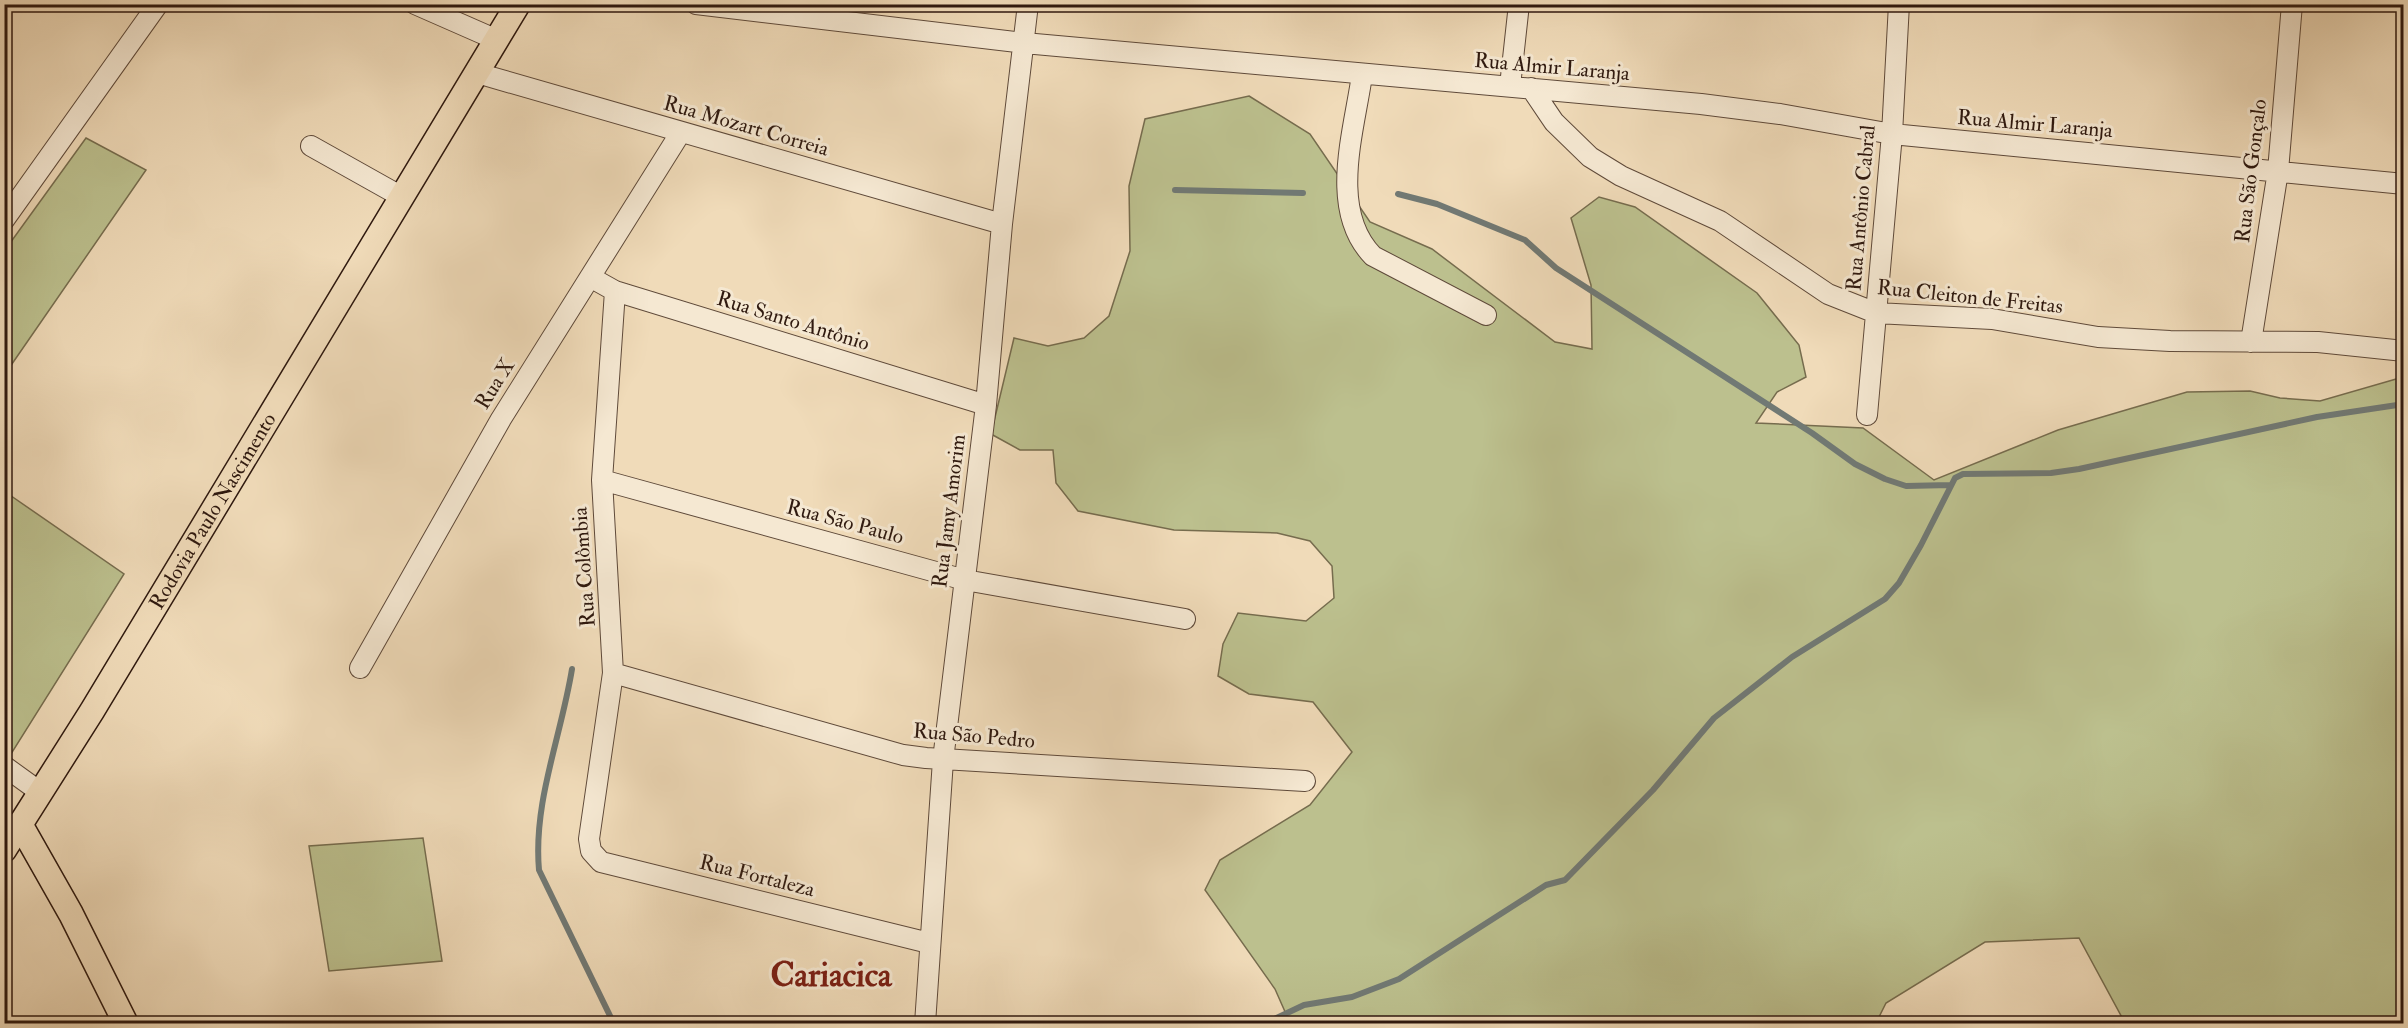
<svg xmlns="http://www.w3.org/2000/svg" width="2408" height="1028" font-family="'IM FELL Double Pica',serif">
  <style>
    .green { fill: #bcc08e; stroke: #766c4e; stroke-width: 1.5 }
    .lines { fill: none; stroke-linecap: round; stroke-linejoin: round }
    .stream { stroke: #717974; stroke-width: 6 }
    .minor-casing { stroke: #5f4a3a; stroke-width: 22 }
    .major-casing { stroke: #2f190f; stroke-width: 27 }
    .minor { stroke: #f5e8d2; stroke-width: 20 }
    .major { stroke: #f0dbb9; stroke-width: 24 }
    .labels { text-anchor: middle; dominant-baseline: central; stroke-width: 6; stroke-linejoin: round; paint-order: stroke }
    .street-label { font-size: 21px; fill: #2f190f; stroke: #f5e8d2 }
    .town-label { font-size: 33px; font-weight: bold; fill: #7a1f14; stroke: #f5e8d2 }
  </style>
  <rect width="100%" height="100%" fill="#f0dbb9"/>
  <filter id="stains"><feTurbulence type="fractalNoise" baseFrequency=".00333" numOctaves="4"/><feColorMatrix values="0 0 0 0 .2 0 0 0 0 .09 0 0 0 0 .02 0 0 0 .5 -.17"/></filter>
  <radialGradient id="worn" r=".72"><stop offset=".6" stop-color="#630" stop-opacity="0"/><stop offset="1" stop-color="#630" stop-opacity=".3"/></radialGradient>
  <!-- green -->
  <path class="green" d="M1249 96 1310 134 1370 222 1432 249 1555 342 1592 349 1591 285 1571 218 1599 197 1635 207 1757 293 1799 345 1806 377 1777 392 1756 423 1863 428 1934 480 2058 430 2187 392 2250 391 2280 398 2320 401 2403 377V1023H2125L2079 938 1985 942 1886 1003 1876 1023H1290L1275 989 1205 890 1220 860 1310 805 1352 752 1313 702 1249 694 1218 676 1223 644 1238 613 1306 621 1334 598 1332 566 1310 541 1277 533 1174 530 1078 511 1056 483 1053 450H1020L991 434 1014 338 1048 346 1084 338 1109 316 1130 251 1129 186 1145 119Z
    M86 138 146 170 5 374V250Z
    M4 491 124 574 11 754 4 749Z
    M423 838 442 961 329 971 309 846Z"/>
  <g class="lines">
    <!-- stream -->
    <path class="stream" d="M1175 190 1303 193
      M1398 194 1437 204 1525 240 1556 268 1812 433 1855 464 1885 479 1906 486 1950 485
      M572 669C561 737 533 802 539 870L614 1024
      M1264 1024 1304 1005 1352 997 1399 979 1546 885 1565 880 1653 790 1714 718 1792 657 1885 599 1899 583 1921 545 1955 478 1963 474 2051 473 2079 469 2317 417 2404 404"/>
    <!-- minor casing -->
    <g class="minor-casing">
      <path id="minor" d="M415 4 497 40
        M696 4 1024 43 1701 104 1780 114 1892 134 2404 184
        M477 73 1002 224
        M1362 75C1354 132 1328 210 1373 256L1486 315
        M1510 86 1519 4
        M1531 88 1554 122 1590 157 1621 176 1720 221 1828 294 1876 313 1992 319 2098 337 2170 341 2318 342 2404 351
        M311 146 402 197
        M4 220 158 4
        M590 277 615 291 986 405
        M615 291 602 480 613 673 589 839 591 851 601 862 929 943
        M2251 342 2278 171 2292 4
        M1867 415 1892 134 1899 4
        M602 480 965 580 1185 619
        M360 668 501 419 681 132
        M613 673 903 755 926 758 1305 781
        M4 766 40 792
        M925 1024 943 760 986 405 1002 224 1028 4"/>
    </g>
    <!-- major casing -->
    <g class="major-casing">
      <g id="major">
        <path d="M20 824 71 914 126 1024"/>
        <path id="s1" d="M4 850 92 711 518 4"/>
      </g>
    </g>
    <!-- minor -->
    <use href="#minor" class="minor"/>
    <!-- major -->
    <use href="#major" class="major"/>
  </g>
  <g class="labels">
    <!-- street labels -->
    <g class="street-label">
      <text transform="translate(1552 67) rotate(5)">Rua Almir Laranja</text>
      <text transform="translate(2035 124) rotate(5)">Rua Almir Laranja</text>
      <text transform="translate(746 126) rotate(16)">Rua Mozart Correia</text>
      <text transform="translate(2251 171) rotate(-83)">Rua São Gonçalo</text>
      <text transform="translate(1861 208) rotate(-85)">Rua Antônio Cabral</text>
      <text transform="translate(1970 297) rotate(6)">Rua Cleiton de Freitas</text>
      <text transform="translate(793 321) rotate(17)">Rua Santo Antônio</text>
      <text transform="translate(495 384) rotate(-58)">Rua X</text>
      <text stroke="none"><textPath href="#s1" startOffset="398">Rodovia Paulo Nascimento</textPath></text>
      <text transform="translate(949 511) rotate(-83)">Rua Jamy Amorim</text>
      <text transform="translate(845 522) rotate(15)">Rua São Paulo</text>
      <text transform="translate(584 567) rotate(-94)">Rua Colômbia</text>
      <text transform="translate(974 736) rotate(5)">Rua São Pedro</text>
      <text transform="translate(757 876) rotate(14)">Rua Fortaleza</text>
    </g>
    <!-- town labels -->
    <g class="town-label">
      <text x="831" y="975">Cariacica</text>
    </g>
  </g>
  <!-- margin -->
  <rect width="2408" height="1028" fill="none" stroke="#f0dbb9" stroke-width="24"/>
  <rect x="6" y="6" width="2396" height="1016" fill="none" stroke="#2f190f" stroke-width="3"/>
  <rect x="12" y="12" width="2384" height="1004" fill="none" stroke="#2f190f" stroke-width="1.5"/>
  <rect width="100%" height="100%" filter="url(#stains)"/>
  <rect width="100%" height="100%" fill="url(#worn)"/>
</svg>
